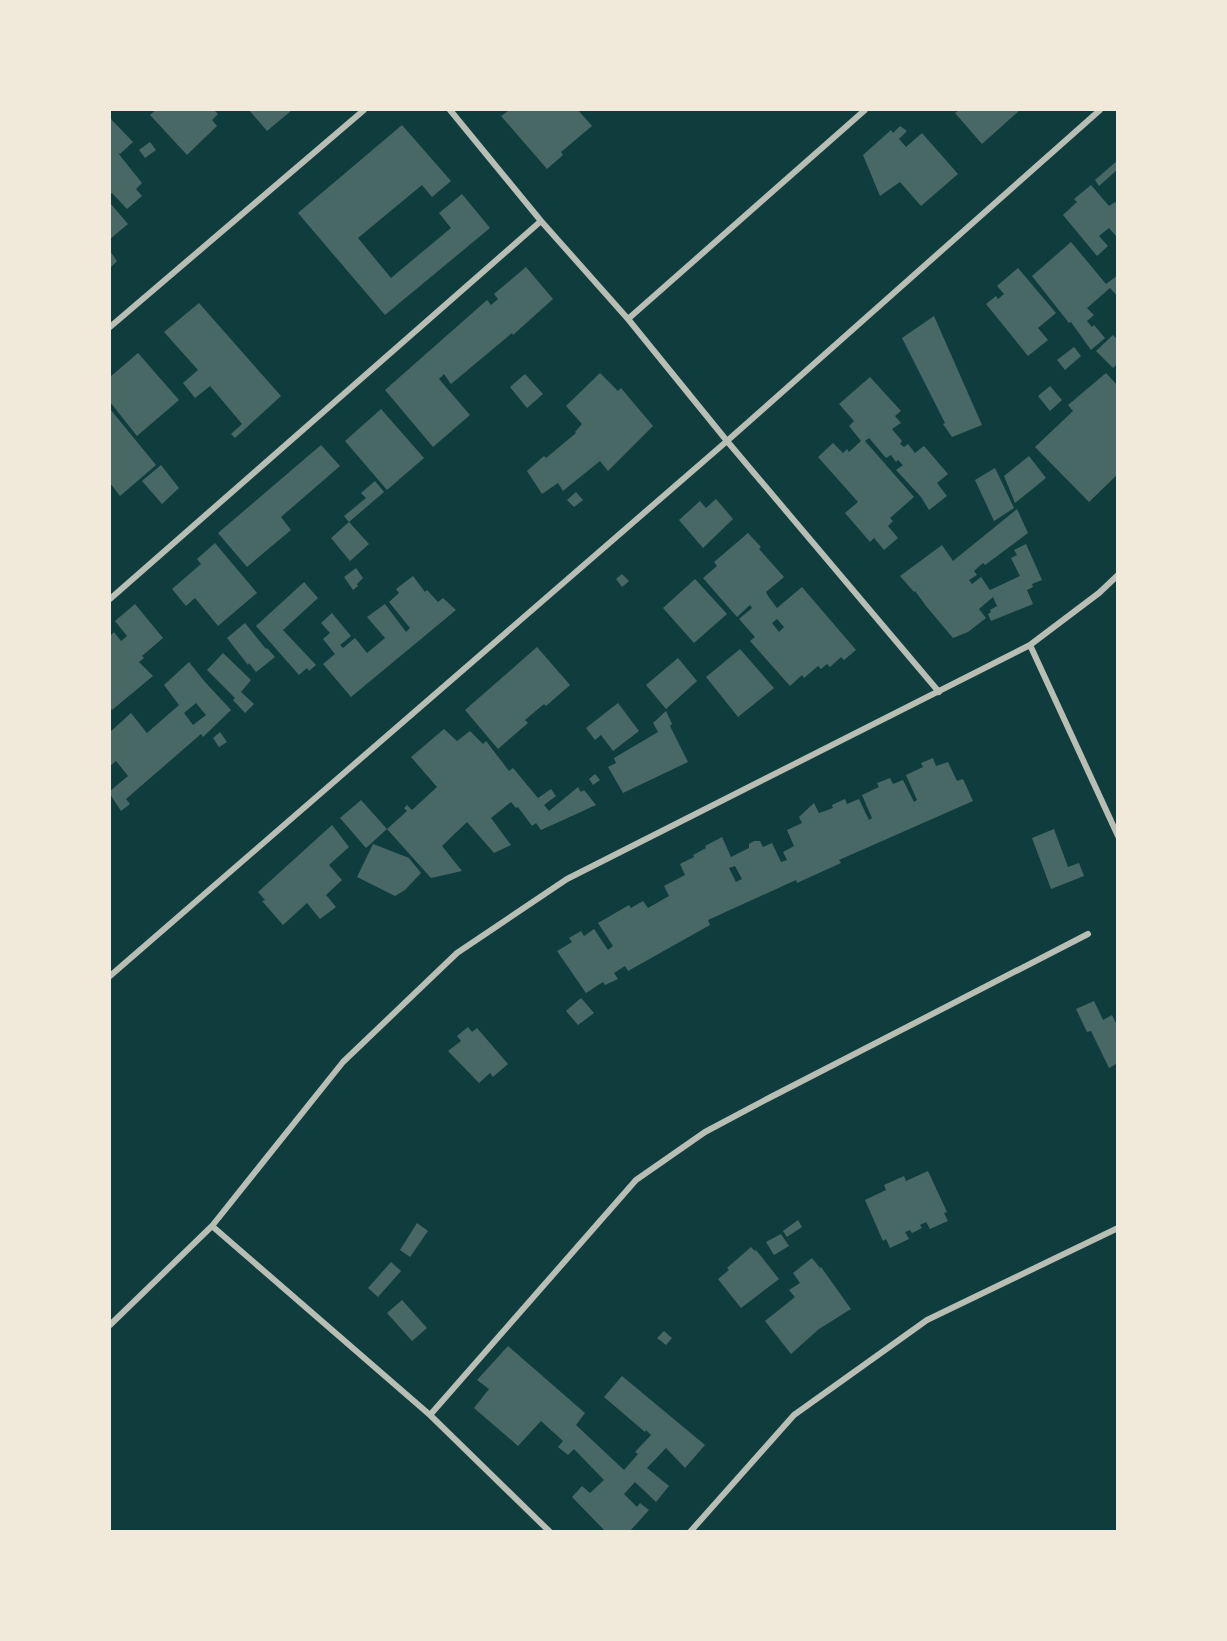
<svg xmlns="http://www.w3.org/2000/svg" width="1227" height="1641" font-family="Cabin,sans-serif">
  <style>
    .building { fill: #486865; fill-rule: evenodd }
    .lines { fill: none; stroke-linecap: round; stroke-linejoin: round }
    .minor { stroke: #b8beb3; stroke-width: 6 }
  </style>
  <rect width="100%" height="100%" fill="#0f3d3e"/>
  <!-- building -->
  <path class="building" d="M156 110H214L218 114 212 120 217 126 187 155 150 115Z
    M249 110H292L267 131Z
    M507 110H578L592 126 561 152 563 155 547 169 501 116 508 111Z
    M959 110H1020L982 144 955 113Z
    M110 118 133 142 120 154 118 153 142 183 136 189 142 196 127 209 112 193 110 194Z
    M402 125 451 181 432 197 422 185 358 238 391 278 451 228 439 213 462 194 490 228 385 315 298 213Z
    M900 126 907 131 899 139 906 147 922 133 958 174 921 206 900 182 880 196 863 155 891 130 893 133Z
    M150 142 156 150 145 158 139 150Z
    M1118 160V169L1099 186 1095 180Z
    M1091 185 1109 206 1115 202 1118 205V238L1109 228 1099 236 1108 246 1097 256 1063 215 1077 202 1074 199Z
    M110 203 128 224 110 239Z
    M1071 242 1106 284 1118 275V297L1110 288 1087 308 1094 315 1087 321 1092 327 1094 325 1105 338 1091 350 1071 322 1069 323 1032 276Z
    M110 251 117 261 110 268Z
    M526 267 553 299 513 335 512 333 451 384 444 374 439 379 470 415 433 447 385 390 487 300 491 305 498 299 494 294Z
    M1018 268 1056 313 1038 328 1048 340 1028 356 986 304 996 296 998 299 1004 294 997 286Z
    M199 303 281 396 235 438 231 434 242 424 210 386 195 398 183 383 198 370 164 332Z
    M934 316 982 425 952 437 943 424 945 423 902 338Z
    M1113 335 1118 340V363L1113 368 1096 351Z
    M1074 347 1081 356 1065 370 1057 360Z
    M138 353 179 400 137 436 110 402V377Z
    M600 373 618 391 621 388 653 426 608 471 600 461 563 491 558 483 542 494 527 471 544 456 546 458 576 433 575 432 582 424 566 406Z
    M1106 373 1118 386V474L1089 502 1035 447 1073 411 1068 405Z
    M525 374 543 394 527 408 510 387Z
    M870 377 901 411 895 416 901 423 892 429 902 441 900 444 904 447 908 444 915 453 924 446 948 474 937 483 947 496 929 510 921 497 896 470 903 465 898 460 896 462 891 455 886 458 869 438 865 441 914 497 890 518 893 521 888 526 898 538 884 550 874 538 870 542 845 513 858 502 818 457 833 443 843 453 847 449 849 452 861 441 849 426 854 421 839 404Z
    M1050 386 1062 400 1050 411 1038 396Z
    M110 409 156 465 120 496 110 483Z
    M381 409 424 458 387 490 345 441Z
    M321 445 340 466 281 517 291 530 247 567 218 533Z
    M1029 456 1046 478 1015 503 1004 476Z
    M161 465 179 488 162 504 142 481Z
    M995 468 1014 508 994 521 975 480Z
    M375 481 384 492 349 522 369 544 350 561 331 538 349 522 344 516 366 498 361 493Z
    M576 492 583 500 574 507 567 500Z
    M716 499 733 519 703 548 679 520 700 501 706 508Z
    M1017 509 1028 533 985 565 983 563 974 571 977 575 969 580 972 584 981 577 990 590 1020 576 1011 558 1017 555 1014 550 1026 544 1042 580 1032 584 1033 587 1027 590 1033 604 991 621 988 614 991 612 990 610 997 606 993 597 979 609 986 618 968 632 953 638 926 606 915 591 914 592 900 576 942 545 953 561Z
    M748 533 761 547 759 549 784 577 766 592 768 596 777 608 802 587 856 650 844 660 841 657 830 667 827 664 821 669 818 666 804 678 802 675 790 686 750 641 755 637 739 619 752 608 750 605 737 617 703 578 717 566 714 562ZM777 619 784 627 779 632 772 623Z
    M215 543 257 593 218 626 195 598 186 606 172 589 201 564 197 559Z
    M356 568 363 578 357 584 358 586 353 590 344 577Z
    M622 574 629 581 622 587 616 579Z
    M413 576 425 592 427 590 438 602 443 598 456 610 351 697 323 664 335 654 323 639 330 633 321 623 332 613 351 636 340 645 343 648 355 638 367 653 385 638 367 617 385 604 406 632 410 628 389 602 399 593 396 589Z
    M695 579 727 614 694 643 663 608Z
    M304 582 318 598 283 630 316 665 309 671 307 668 299 675 256 626Z
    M135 604 163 638 142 656 144 658 139 662 153 676 112 710 110 707V636L114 632 121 641 127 636 115 621Z
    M245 623 266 649 267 648 275 657 256 672 249 663 248 665 227 638Z
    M537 647 570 685 546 706 544 704 525 720 528 723 498 749 465 710Z
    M740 649 774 688 738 717 706 677Z
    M223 653 251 680 241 692 254 704 245 713 233 700 235 698 207 670Z
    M678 658 697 681 666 709 646 685Z
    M189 662 205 682 231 710 203 737 201 734 126 799 130 804 121 811 110 794V791L128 776 116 761 110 766V732L131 713 147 733 179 705 164 685ZM196 703 206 715 193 725 184 713Z
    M618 703 639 731 613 751 601 735 595 740 586 728Z
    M666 711 672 724 670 726 688 762 623 793 608 767 616 763 614 758 658 732 653 723Z
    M444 729 457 741 470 731 483 744 486 741 509 771 513 768 538 798 551 789 556 796 544 805 549 811 578 787 581 792 584 790 596 805 541 830 536 823 532 826 518 807 516 808 511 802 491 818 511 845 494 853 467 822 442 846 462 871 431 878 387 829 407 811 404 808 407 805 412 810 437 787 411 757Z
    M220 732 227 742 219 747 213 738Z
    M933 758 936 766 948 762 957 781 963 779 973 801 839 860 841 863 797 883 796 880 708 920 710 925 628 971 625 966 614 973 618 979 605 985 603 982 586 993 557 951 572 942 569 938 581 931 584 936 594 929 608 950 613 946 598 923 629 905 631 908 643 901 648 908 669 896 664 886 685 875 680 864 694 857 693 855 706 848 705 846 722 837 731 857 749 848V844L754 841H760L763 847 772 843 781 862 787 860 783 852 794 846 787 830 802 823 799 817 814 803 819 813 833 808 832 805 845 799 847 804 859 799 869 820 872 818 862 795 879 787 877 783 890 778 893 784 903 780 914 802 917 800 906 775 923 767 921 763ZM735 866 742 879 736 882 729 868Z
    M595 774 600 780 593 785 589 779Z
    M361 800 387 829 366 848 340 818Z
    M332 825 349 847 329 865 342 880 326 895 336 907 320 919 307 903 283 925 262 901 265 900 258 892Z
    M1054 829 1068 867 1079 863 1084 876 1051 889 1032 838Z
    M373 844 409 858 421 873 405 890 395 896 357 877Z
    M581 998 594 1013 578 1025 566 1011Z
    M1094 1001 1103 1020 1112 1015 1118 1027V1063L1109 1068 1091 1031 1087 1032 1076 1009Z
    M468 1027 472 1032 477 1028 508 1064 493 1077 490 1073 479 1083 448 1051 461 1041 457 1036Z
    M928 1171 947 1212 944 1213 948 1221 930 1229 926 1222 920 1225 922 1228 912 1233 910 1230 905 1232 909 1239 890 1248 886 1239 883 1241 865 1200 886 1190 884 1185 904 1176 906 1181Z
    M798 1220 802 1227 787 1237 783 1231Z
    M417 1223 428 1231 410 1257 400 1250Z
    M781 1234 789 1246 774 1255 766 1242Z
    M751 1247 755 1251 756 1250 779 1279 741 1308 718 1279 729 1270 727 1268Z
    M812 1258 820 1268 821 1267 851 1309 819 1329 791 1354 765 1321 795 1297 789 1290 800 1283 793 1273Z
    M391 1262 401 1271 378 1297 368 1288Z
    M402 1300 427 1328 412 1341 387 1313Z
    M664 1331 672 1338 666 1345 657 1338Z
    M508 1346 585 1413 576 1425 624 1470 638 1454 635 1452 651 1435 646 1430 645 1432 604 1397 622 1376 705 1445 685 1468 666 1448 647 1468 669 1486 656 1502 635 1482 624 1494 637 1507 640 1503 649 1510 630 1531 606 1532 572 1497 582 1486 590 1493 604 1480 574 1449 568 1455 558 1447 563 1441 541 1421 518 1446 474 1408 489 1389 477 1380Z"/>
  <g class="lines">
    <!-- minor -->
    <path class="minor" d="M450 110 541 221 628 319 727 441 939 692
      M628 319 865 110
      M110 327 364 110
      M110 599 541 221
      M1030 645 1118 836
      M110 976 727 441 1100 110
      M212 1226 430 1415 550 1532
      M110 1325 212 1226 343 1062 457 953 567 879 1030 645 1099 593 1118 575
      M430 1415 636 1180 705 1132 769 1098 1088 934
      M690 1532 794 1415 927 1320 1118 1228"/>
  </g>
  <!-- border -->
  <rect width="1227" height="1641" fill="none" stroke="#f1e9da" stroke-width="222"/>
</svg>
